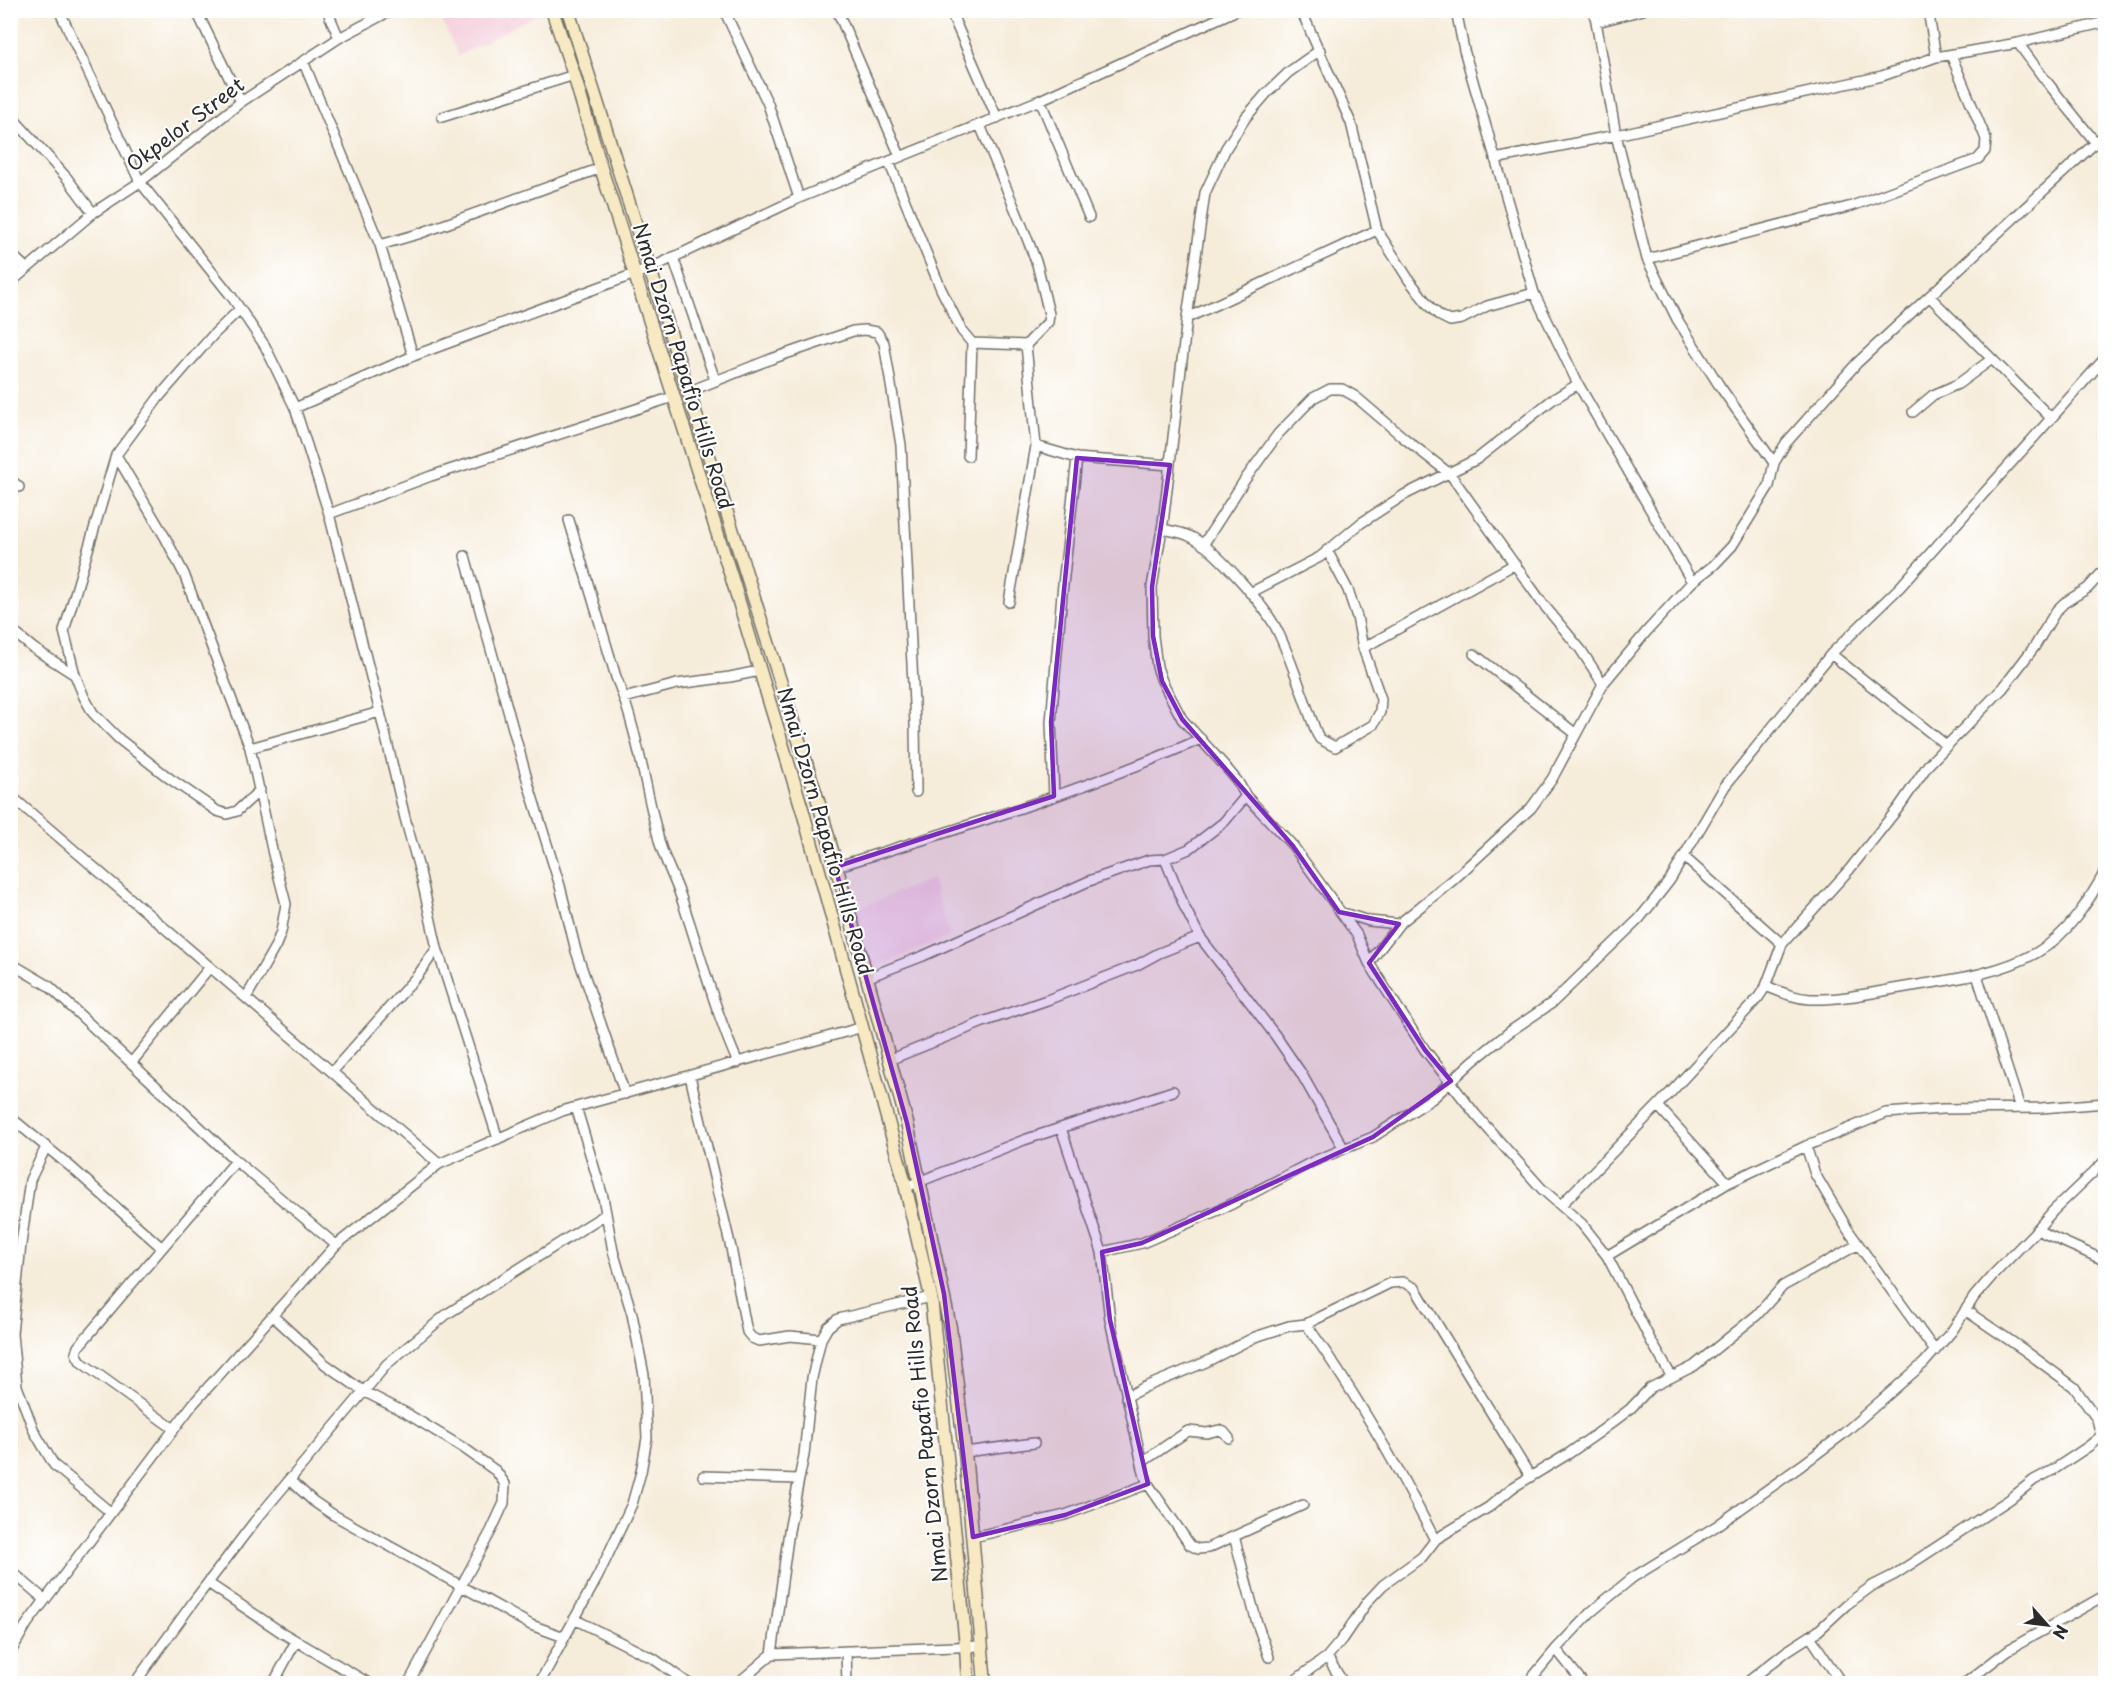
<svg xmlns="http://www.w3.org/2000/svg" width="2116" height="1694" font-family="'Playpen Sans',sans-serif">
  <style>
    .built { fill: #f4cfdc }
    .lines { fill: none; stroke-linecap: round; stroke-linejoin: round }
    .street-casing { stroke: #726f68; stroke-width: 12 }
    .secondary-casing { stroke: #726f68; stroke-width: 15 }
    .street { stroke: #fff; stroke-width: 9 }
    .secondary { stroke: #f7e9c3; stroke-width: 12 }
    .marked { fill: #7b2cbf; fill-opacity: 0.2; stroke: #7b2cbf; stroke-width: 4.5; stroke-linejoin: round }
    .labels { text-anchor: middle; dominant-baseline: central; stroke-width: 4.5; stroke-linejoin: round; paint-order: stroke }
    .street-label { font-size: 20px; fill: #2b2b2b; stroke: #fff }
  </style>
  <rect width="100%" height="100%" fill="#fff"/>
  <filter id="ink" filterUnits="userSpaceOnUse"><feTurbulence type="fractalNoise" baseFrequency=".0167" numOctaves="2"/><feDisplacementMap in="SourceGraphic" scale="12" xChannelSelector="R" yChannelSelector="G"/><feConvolveMatrix kernelMatrix="1 2 1 2 8 2 1 2 1" color-interpolation-filters="sRGB"/></filter>
  <filter id="wash" filterUnits="userSpaceOnUse"><feTurbulence type="fractalNoise" baseFrequency=".008" numOctaves="4" result="noise"/><feDisplacementMap in="SourceGraphic" scale="24" xChannelSelector="R" yChannelSelector="G"/><feGaussianBlur stdDeviation="1.35" result="paint"/><feColorMatrix in="noise" values="0 0 0 0 0 0 0 0 0 0 0 0 0 0 0 0 0 1.4 0 .05"/><feComposite in="paint" operator="in"/></filter>
  <g filter="url(#wash)">
    <rect width="100%" height="100%" fill="#f6ecda"/>
    <!-- built -->
    <path class="built" d="M542 11V12L458 56 438 11Z
      M932 879 950 936 869 969 853 910Z"/>
  </g>
  <g filter="url(#ink)">
    <g class="lines">
      <!-- street casing -->
      <g class="street-casing">
        <path id="street" d="M59 10 140 182 232 297 265 346 295 408 329 514 380 712 405 818 421 876 437 948 418 975 332 1072
          M196 10 241 102
          M327 10 339 38
          M724 10 768 104 799 198
          M837 10 900 156
          M950 10 997 118
          M1301 10 1351 123 1377 230 1409 280 1430 307 1440 316 1450 321 1462 319 1487 306 1534 293
          M1456 10 1464 50 1534 293 1578 384 1692 582
          M1594 10 1616 135 1647 259 1677 319 1719 385 1774 463
          M1928 10 1936 57
          M1597 22 1643 10
          M2018 43 2043 77 2096 143
          M1320 50 1289 72 1266 94 1246 117 1226 148 1205 193 1187 318 1163 523 1152 587 1153 636 1157 667 1162 681 1182 719 1224 765 1238 782 1246 796 1293 846 1357 935 1369 963 1425 1050 1476 1115 1542 1189 1582 1224 1607 1256 1651 1341 1672 1377
          M303 61 380 245 413 356
          M1040 100 1089 217
          M442 117 574 75
          M13 118 67 178 93 213
          M1495 159 1616 135 1882 76 1936 57 2018 43 2106 22
          M889 162 941 289 962 331 972 343 1026 345 1048 322 1049 314 1037 264 1025 233 980 125
          M380 245 418 234 601 168
          M10 253 26 268
          M673 257 715 380
          M1647 259 1852 206 1978 159 1985 151 1986 139 1951 55
          M10 283 93 213 140 182 241 102 339 38 392 10
          M1930 297 2050 417
          M240 309 213 335 159 397 116 455 64 631 75 675 84 697 93 713 119 739 169 778 217 811 227 814 237 811 260 790
          M1187 318 1377 230
          M690 391 771 359 853 331 865 330 877 332 884 343 901 445 915 724 916 792
          M295 408 413 356 651 268 799 198 1040 100 1237 10
          M1913 412 1933 395 1958 384 1992 359
          M1036 446 1077 458 1170 465
          M116 455 165 537 184 574 250 748 273 854 286 904 281 932 276 945 246 998
          M968 456 972 343
          M10 479 19 487
          M329 514 431 476 673 397
          M569 520 616 677C638 731 645 788 660 844 666 864 677 883 683 903 701 956 715 1011 738 1063
          M1162 529C1171 531 1181 532 1189 536 1214 546 1268 609 1279 634 1294 666 1304 701 1317 734L1320 739 1335 747 1373 725 1380 712 1381 699 1363 648 1357 617 1348 590 1327 550
          M1203 545 1244 481 1278 434 1313 398 1330 389H1342L1356 397 1404 438 1450 474 1543 604 1581 650 1603 684
          M465 556 529 786 560 886 576 951 625 1094
          M1250 593 1320 557 1361 523 1404 495 1477 459 1552 400 1578 384
          M1009 602 1036 446 1026 345
          M10 629 33 648 75 675
          M1363 648 1515 564
          M1474 654 1576 734
          M1831 654 1946 745
          M624 698 677 684 730 677 759 671
          M2106 744V749
          M250 748 380 712
          M10 795 439 1164
          M1054 796 1051 722 1062 594 1077 458
          M1165 859 1185 908 1200 937 1275 1035 1301 1073 1344 1149
          M835 867C959 829 1082 791 1201 739
          M1340 912 1369 921 1399 924
          M1782 944 1849 870 1899 807 1928 765 2003 688 2035 646 2056 611 2064 603 2088 588 2106 568
          M437 948 498 1139
          M10 963 49 986 236 1161 336 1245
          M1369 963 1399 924 1453 880 1531 808 1552 779 1603 684 1647 631 1692 582 1714 565 1732 546 1769 486 1774 463 1786 443 1857 363 2106 133
          M1977 975 2020 1108
          M866 978 923 956 1089 881 1149 860 1165 859 1189 849 1224 822 1246 796
          M1766 986C1781 992 1794 998 1810 999 1840 1000 1871 993 1900 988 1946 980 1994 976 2036 953 2068 935 2089 901 2106 870
          M889 1060 983 1022 1047 1000 1137 965 1159 953 1200 937
          M132 1062 210 967
          M690 1076 731 1248 747 1332 752 1338 759 1341 790 1336 821 1339
          M1658 1106 1728 1183
          M10 1117 71 1167 161 1247
          M1061 1128 1102 1252 1110 1320 1144 1473 1148 1484 1190 1545 1198 1549 1208 1548 1303 1505
          M46 1147 30 1180 21 1244 12 1334 17 1386 34 1431 54 1465 110 1512
          M906 1187 1024 1140 1173 1091
          M1561 1205 1672 1091 1758 998 1766 986 1782 944 1684 857
          M2037 1230 2106 1261
          M1102 1252 1142 1243 1232 1204 1312 1162 1373 1137 1433 1098 1473 1061 1512 1030 1552 1003 1639 919 1656 898 1670 880 1725 786 1831 654 1900 587 2106 357
          M1607 1256 1728 1183 1806 1146
          M1965 1310 2024 1350 2074 1387 2097 1419 2101 1436 2106 1442
          M273 1316 325 1364 363 1391 406 1413 465 1449 496 1471 505 1484 504 1503 491 1531 408 1684
          M1306 1324C1355 1392 1397 1465 1435 1540
          M1935 1351 1848 1230 1815 1174 1806 1146 1886 1113 1942 1109 2041 1108 2106 1103
          M1126 1397 1145 1387 1206 1362 1255 1337 1289 1326 1306 1324 1390 1283 1403 1282 1415 1288 1530 1476
          M174 1429 81 1362 76 1353 78 1347 236 1161
          M965 1452 1034 1443
          M1142 1462 1188 1431 1207 1433 1219 1430 1224 1432 1229 1438
          M703 1476 799 1479 804 1455 812 1378 821 1339 828 1327 838 1319 931 1297
          M289 1479 313 1501 332 1514 531 1625 564 1637
          M1234 1536 1257 1623 1269 1657
          M973 1537 1065 1515 1148 1484
          M10 1570 45 1600
          M208 1583 281 1632 370 1684
          M574 1619 654 1659 689 1684
          M1810 1636 1842 1684
          M1556 1649 1584 1684
          M846 1651 847 1684
          M10 1653 27 1624 193 1404 336 1245 439 1164 562 1111 863 1027
          M772 1654 789 1531 799 1479
          M1327 1657 1344 1684
          M134 1684 194 1601 255 1521 387 1364 447 1314 606 1214
          M273 1684 296 1641
          M539 1684 598 1576 632 1504 641 1472 647 1438 644 1375 632 1314 613 1251 603 1197 576 1107
          M737 1684 772 1654 981 1646
          M1290 1684 1327 1657 1342 1639 1368 1601 1383 1585 1422 1557 1436 1539 1489 1507 1512 1488 1568 1454 1601 1431 1630 1409 1650 1388 1694 1366 1757 1315 1783 1286 1857 1245
          M1527 1684 1556 1649 1591 1612 1632 1578 1718 1525 1802 1465 1843 1434 1924 1363 1952 1331 1974 1297 1992 1276 2033 1234 2053 1211 2106 1160
          M1745 1684 1787 1651 1818 1631 1846 1605 1872 1586 1894 1575 2010 1499 2034 1480 2053 1470 2089 1446 2106 1432
          M1964 1684 2008 1650 2106 1595"/>
      </g>
      <!-- secondary casing -->
      <g class="secondary-casing">
        <path id="secondary" d="M552 10 574 75 601 168 732 579 803 812 903 1176 931 1297 966 1646 968 1684
          M568 10 820 807 907 1123 950 1327 965 1452 985 1684"/>
      </g>
      <!-- street -->
      <use href="#street" class="street"/>
      <!-- secondary -->
      <use href="#secondary" class="secondary"/>
    </g>
  </g>
  <!-- marked area -->
  <path class="marked" d="M1077 458 1170 465 1152 587 1153 636 1162 681 1182 719 1293 846 1339 912 1399 924 1369 963 1425 1050 1451 1081 1373 1137 1142 1243 1102 1252 1110 1320 1148 1484 1065 1515 973 1537 944 1294 907 1123 835 867 1054 796 1051 722Z"/>
  <g class="labels">
    <!-- street labels -->
    <g class="street-label">
      <text transform="translate(185 124) rotate(-37)">Okpelor Street</text>
      <text transform="translate(684 366) rotate(73)">Nmai Dzorn Papafio Hills Road</text>
      <text transform="translate(826 831) rotate(74)">Nmai Dzorn Papafio Hills Road</text>
      <text transform="translate(924 1434) rotate(-96)">Nmai Dzorn Papafio Hills Road</text>
    </g>
  </g>
  <!-- margin -->
  <rect width="2116" height="1694" fill="none" stroke="#fff" stroke-width="36"/>
  <!-- north arrow -->
  <g transform="translate(2047 1625) rotate(118)" stroke="#ffffff" stroke-width="4.5" paint-order="stroke">
  <path d="M0-4.5L10 22L0 15L-10 22Z" fill="#2b2b2b"/>
  <text y="-9" font-size="16" font-weight="bold" text-anchor="middle" fill="#2b2b2b">N</text>
  </g>
</svg>
